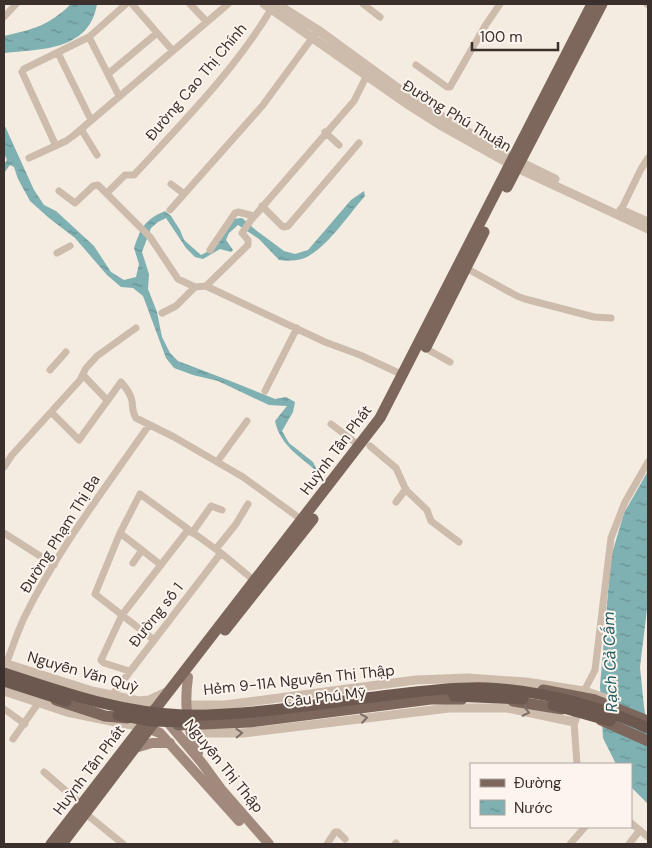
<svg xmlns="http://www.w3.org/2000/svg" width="652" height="848" font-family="'DM Sans',sans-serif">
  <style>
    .water { fill: url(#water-ripples) }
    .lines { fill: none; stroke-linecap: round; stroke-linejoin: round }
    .minor { stroke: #cdbbac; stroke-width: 7 }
    .tertiary { stroke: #cdbbac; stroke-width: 9 }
    .secondary { stroke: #a18a7d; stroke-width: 10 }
    .primary { stroke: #7d675c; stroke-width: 11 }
    .trunk { stroke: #6c584f; stroke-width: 11 }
    .oneway { stroke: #7d6f65 }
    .labels { text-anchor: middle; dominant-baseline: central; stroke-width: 4; stroke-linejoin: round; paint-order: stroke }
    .street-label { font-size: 15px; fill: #3b302b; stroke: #fbf5ee }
    .water-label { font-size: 16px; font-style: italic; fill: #1f5a5e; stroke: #fbf5ee }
  </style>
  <defs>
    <pattern id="water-ripples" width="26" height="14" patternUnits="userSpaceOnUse" patternTransform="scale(1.25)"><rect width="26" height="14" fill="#7fb0b2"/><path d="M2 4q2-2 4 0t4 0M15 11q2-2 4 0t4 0" fill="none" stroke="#699091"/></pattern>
  </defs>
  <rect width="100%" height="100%" fill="#f4ebe1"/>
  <!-- water -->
  <path class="water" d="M71 4H97C89 51 41 49 4 53V36C34 29 48 26 71 4Z
    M4 124 34 190 44 205 56 211 94 246 111 272 124 280 136 277 139 264 134 248C141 228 144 220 165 211L171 216 180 230 184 240 201 255C221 246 221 236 232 219L242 218 257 231 284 251 295 254 308 250 351 200 364 191 365 196C349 214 325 251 302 259 294 261 287 261 279 260L259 239 238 225 229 233 226 240 233 250 231 252 220 249 203 259 195 257 186 248 166 218 158 222 151 228 142 252 149 274 148 289 157 312 162 337 170 353 178 361 233 382 275 399 286 397 295 402 293 412 282 431 289 443 313 462 318 472C300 457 280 445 275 421L287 406 269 405 218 381 193 375 174 368 166 358 143 296 133 288 121 287 107 275 75 238 49 218 30 201 18 179 14 167 10 165 4 173V164L7 160 4 153Z
    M648 471V601L640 667 644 707 648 733V804L631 787V764H616L603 738 600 686 611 557 624 513Z"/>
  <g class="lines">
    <!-- minor -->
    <path class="minor" d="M132 4 173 51
      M190 4 207 22
      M363 4 380 17
      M647 4 648 5
      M4 17 16 4
      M89 37 119 96
      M58 53 91 120
      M416 65 447 87H450L485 26 500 4
      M108 74 157 33
      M81 129 97 155
      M325 132 339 145
      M56 146 22 72 24 69 89 37 126 4
      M29 158 66 141 73 136 228 4
      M171 184 183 193
      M59 191 75 203 93 186 98 185 150 237 178 279 195 287 206 286 325 342 360 355 403 375
      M107 193 125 175H134C183 122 236 69 273 6
      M262 206 282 226 284 227 288 226 359 143
      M170 210 263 105 318 30
      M621 210 641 169 648 158
      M210 250 235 213 238 212 254 216
      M57 253 70 246
      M466 268 517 296 525 299 594 317 611 318
      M206 286 248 245V240L242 233 251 220 354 101 369 71
      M162 313 176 306 195 287
      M425 348 450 362
      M50 370 66 352
      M83 375 107 400
      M265 391 297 328
      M51 412 79 440 121 382C126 388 131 394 132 401 133 409 132 412 136 418L174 437 243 477 302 520
      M331 424 360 446
      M370 446 396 468 406 490 427 510 431 521 459 542
      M217 462 247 421
      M4 467 12 455 80 380 86 368 97 356 136 328
      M396 502 406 489
      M4 533 54 565
      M120 533 161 565
      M192 533 211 506 222 510
      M216 549 236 524 248 504
      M133 563 142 550
      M154 640 95 594 120 533 140 494 221 553 256 582
      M6 664C12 649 17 633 24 618 58 549 106 487 149 425
      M129 671 104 663 101 660 122 615 188 530
      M584 691 595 670 611 538 625 502 648 462
      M112 695 221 553
      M4 709 25 724
      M574 722 577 764
      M13 739 39 702
      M44 772 81 804
      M85 813 123 844
      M631 823 648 837
      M327 844 335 832H338L345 839
      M395 844 396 843
      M570 844 585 827
      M629 844 640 830"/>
    <!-- tertiary -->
    <path class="tertiary" d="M264 4 410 106 440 125 517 168 648 229
      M277 4 318 30 414 100 512 158 555 179
      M621 210 648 222
      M4 663 92 691 139 701 153 710
      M4 691 67 712 125 724 141 726
      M139 701 149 700 168 691
      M186 705H225L416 680 468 678 526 682 584 691 605 698
      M190 733H243L449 708H507L574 722 579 708"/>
    <!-- secondary -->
    <path class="secondary" d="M188 677C184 705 187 727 198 753
      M166 720 202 763 221 789 269 844
      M142 726 160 733 239 821
      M135 748 152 743H170"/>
    <!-- primary -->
    <path class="primary" d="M507 187 602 4
      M426 347 484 232
      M225 630 313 519
      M543 690 595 700 648 721
      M56 700 105 716 127 718
      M513 701 562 709
      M601 720 648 741
      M178 725 250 722 431 699H462
      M51 844 380 418 592 4
      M62 844 159 716"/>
    <!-- trunk -->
    <path class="trunk" d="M4 673C63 692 120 713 183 715 252 716 322 703 390 695 422 691 455 687 488 688 543 691 598 706 648 728
      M4 681 66 701
      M454 696 523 699
      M553 705 610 721
      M118 715 152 721 187 722"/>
  </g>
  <!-- one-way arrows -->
  <defs><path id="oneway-chevron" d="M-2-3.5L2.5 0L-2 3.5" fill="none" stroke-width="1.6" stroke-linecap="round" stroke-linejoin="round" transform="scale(1.25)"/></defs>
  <g class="oneway">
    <use href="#oneway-chevron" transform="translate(526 712) rotate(12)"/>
    <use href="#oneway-chevron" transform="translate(364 718) rotate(-8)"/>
    <use href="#oneway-chevron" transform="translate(239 733) rotate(-2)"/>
  </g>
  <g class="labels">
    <!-- street labels -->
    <g class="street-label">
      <text transform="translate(196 82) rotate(-50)">Đường Cao Thị Chính</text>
      <text transform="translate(457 116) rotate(31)">Đường Phú Thuận</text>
      <text transform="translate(336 450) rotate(-53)">Huỳnh Tấn Phát</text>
      <text transform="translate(60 534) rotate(-58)">Đường Phạm Thị Ba</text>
      <text transform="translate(156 615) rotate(-52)">Đường số 1</text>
      <text transform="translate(83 672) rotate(16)">Nguyễn Văn Quỳ</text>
      <text transform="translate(299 680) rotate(-6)">Hẻm 9-11A Nguyễn Thị Thập</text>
      <text transform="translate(325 697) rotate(-7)">Cầu Phú Mỹ</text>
      <text transform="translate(224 766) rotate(51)">Nguyễn Thị Thập</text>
      <text transform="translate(89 770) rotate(-53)">Huỳnh Tấn Phát</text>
    </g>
    <!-- water labels -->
    <g class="water-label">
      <text transform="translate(610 662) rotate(-92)">Rạch Cả Cấm</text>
    </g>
  </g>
  <!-- border -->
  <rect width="652" height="848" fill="none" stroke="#3b302b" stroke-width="10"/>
  <!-- legend -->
  <rect x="470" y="763" width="162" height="65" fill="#fbf5ee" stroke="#aea6a0"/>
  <rect x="480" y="779" width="25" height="8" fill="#7d675c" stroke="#aea6a0"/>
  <text x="514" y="788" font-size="15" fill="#3b302b">Đường</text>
  <rect x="480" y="800" width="25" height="15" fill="url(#water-ripples)" stroke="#aea6a0"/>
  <text x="514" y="813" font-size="15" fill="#3b302b">Nước</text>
  <!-- scale -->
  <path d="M472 42v8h86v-8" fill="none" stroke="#3b302b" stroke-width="2.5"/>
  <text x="480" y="42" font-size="15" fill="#3b302b" stroke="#fbf5ee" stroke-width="4" paint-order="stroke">100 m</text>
</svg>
